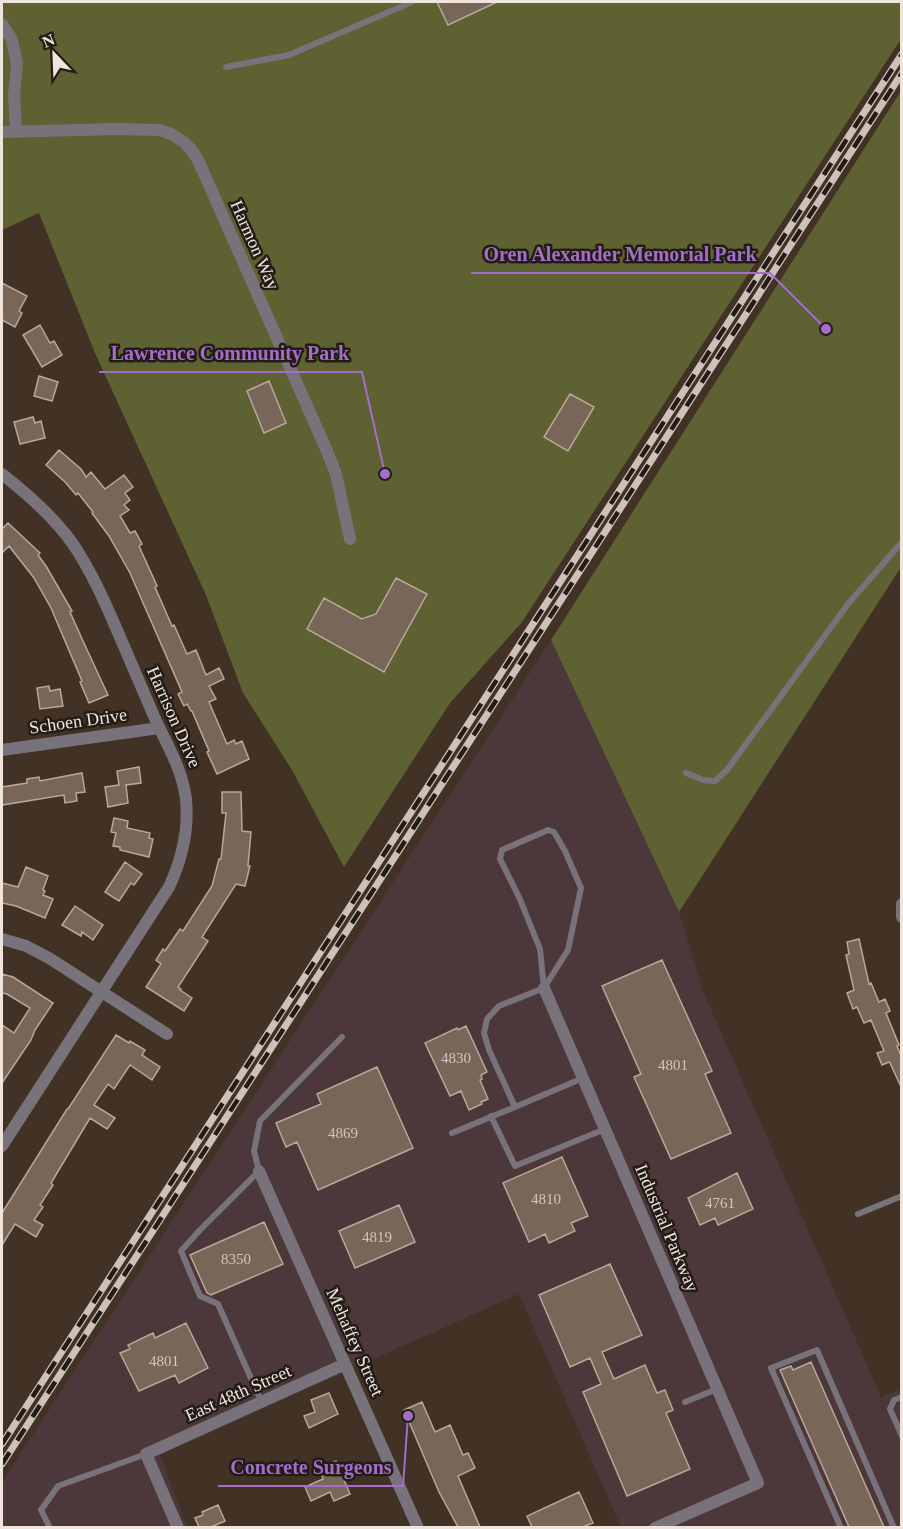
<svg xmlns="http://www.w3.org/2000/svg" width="903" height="1529" font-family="'Times New Roman',serif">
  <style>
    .commercial { fill: #4c373a }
    .green { fill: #5e6232 }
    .building { fill: #786658; stroke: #bba798; stroke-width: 1.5 }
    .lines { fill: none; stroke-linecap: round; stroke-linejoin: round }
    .lane { stroke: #78727a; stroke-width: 6 }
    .street { stroke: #78727a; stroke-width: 12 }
    .rail-casing { stroke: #cdc2b9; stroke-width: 7 }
    .rail { stroke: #231c16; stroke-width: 4.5; stroke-dasharray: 14; stroke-linecap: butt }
    .labels { text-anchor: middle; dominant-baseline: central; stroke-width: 5; stroke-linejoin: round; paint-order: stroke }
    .number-label { font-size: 15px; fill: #d1c5bc }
    .street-label { font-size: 18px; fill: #efe5dd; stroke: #231c16 }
    .leader { fill: none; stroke: #a46dca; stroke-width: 2 }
    .callout-dot { fill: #a46dca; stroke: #231c16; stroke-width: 2 }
    .callout-label { font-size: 20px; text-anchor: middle; font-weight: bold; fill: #a46dca; stroke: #231c16; stroke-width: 5; stroke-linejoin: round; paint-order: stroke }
  </style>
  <rect width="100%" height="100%" fill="#423226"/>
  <!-- commercial -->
  <path class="commercial" d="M551 640 679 912 703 991 881 1397 901 1389V1527H621L519 1294 160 1455 187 1527H2V1482Z"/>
  <!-- green -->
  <path class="green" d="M2 2H901V39L522 622 450 703 344 867 292 770 243 693 206 595 95 353 39 213 2 230Z
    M901 91V567L679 912 551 640Z"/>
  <!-- building -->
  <path class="building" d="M437 2H497L448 25Z
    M2 283 27 296 19 311 22 313 15 327 2 320Z
    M40 325 50 343 54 341 62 355 42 367 23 335Z
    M39 376 58 382 52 401 34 396Z
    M269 381 286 423 264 433 247 391Z
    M570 394 594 407 568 451 544 437Z
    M33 417 35 423 41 421 45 438 20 444 14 422Z
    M59 450 81 469 86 477 91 472 105 489 124 475 133 487 125 493 130 500 124 505 129 510 120 516 130 533 135 531 142 544 139 546 157 586 155 587 172 626 174 625 187 654 196 650 206 675 219 668 224 679 209 686 216 699 209 702 227 744 234 740 236 744 242 741 249 759 217 774 207 752 209 751 192 711H191L187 704 184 706 178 694 182 692 130 573 109 536 92 513 93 512 78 493 76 495 65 482 46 465Z
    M8 523 40 553 38 555 46 566 72 611 70 612 83 641 108 695 89 703 80 682 82 681 51 608 34 578 9 546 2 553V529Z
    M396 578 427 594 384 672 307 629 324 598 362 619 376 614Z
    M49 686 50 691 60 689 63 706 40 709 37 688Z
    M139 767 141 783 126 785 128 803 108 807 105 787 119 785 117 771Z
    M82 773 85 792 76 793 77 801 65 803 64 795 2 805V787L27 783V779L39 777 40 781Z
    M222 792H241L242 831 251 832 248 866H250L245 886 236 884 202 937 208 941 178 987 181 989 180 990 192 998 184 1011 146 987 161 964 156 960 163 949 165 951 180 929 183 931 212 886 219 859H221L226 813H222Z
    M114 818 128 821 127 828 150 833 149 838 153 839 149 857 120 850V847L113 846 116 833 111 832Z
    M125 862 142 874 134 885 131 883 119 901 105 892Z
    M26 867 48 876 43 890 45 891 43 895 53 899 45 918 16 906 2 903V883L18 887Z
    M75 906 103 925 93 940 82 932 81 936 62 925Z
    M859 939 869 984 871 983 879 1002 885 999 890 1011 886 1013 899 1045 897 1046 902 1058V1089L890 1063 889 1062 882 1065 877 1053 884 1051 871 1020 864 1023 857 1007 853 1009 847 993 854 990 846 955 849 954 847 942Z
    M662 960 712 1071 705 1074 731 1133 671 1159 634 1077 641 1074 602 986Z
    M2 974 13 977 53 1003 35 1030 31 1040 2 1083V1025L14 1033 30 1008 7 994 2 993Z
    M466 1026 487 1072 481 1075 482 1079 480 1080 488 1099 481 1102 482 1104 469 1110 461 1091 450 1096 425 1043 457 1028 458 1030Z
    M116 1035 129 1043 130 1041 145 1050 142 1055 160 1067 152 1080 130 1065 114 1089 108 1084 94 1105 115 1118 107 1129 90 1118 51 1183 53 1185 40 1205 43 1207 34 1220 43 1225 36 1237 15 1224 2 1245V1213L67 1109H68Z
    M377 1067 413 1148 318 1190 297 1142 286 1147 276 1123 321 1104 317 1094Z
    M562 1157 588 1216 571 1223 575 1231 549 1243 545 1234 529 1242 503 1183Z
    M737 1173 753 1209 718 1225 715 1218 700 1225 688 1198Z
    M399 1205 415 1242 355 1268 339 1231Z
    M264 1222 283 1264 211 1295 207 1293 190 1255Z
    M610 1264 642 1335 602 1352 614 1379 645 1365 657 1393 665 1390 673 1410 666 1413 690 1469 627 1496 583 1392 601 1384 590 1358 570 1367 539 1295Z
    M186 1323 208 1368 179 1383 175 1375 139 1391 120 1353 130 1349 128 1345 153 1333 155 1338Z
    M811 1362 884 1527H849L780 1370 791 1366 793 1370Z
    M329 1393 338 1414 309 1428 304 1416 315 1412 311 1400Z
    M422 1402 435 1432 450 1425 463 1455 468 1453 475 1468 458 1476 480 1527H458L439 1492 404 1410Z
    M336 1461 350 1494 334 1501 330 1492 311 1501 305 1487 323 1479 319 1468Z
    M579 1492 593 1523 582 1527H532L527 1516Z
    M218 1505 225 1521 211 1527H199L195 1518 203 1515 202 1512Z"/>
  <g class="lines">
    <!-- lane -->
    <path class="lane" d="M226 67 289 55 412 2
      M686 773 703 780 715 781 727 770 848 604 902 542
      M544 988 540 949 519 897 500 859 502 850 548 830 554 832 565 851 581 888 568 950 544 988 499 1006 487 1019 484 1033 489 1050 515 1107 583 1078
      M491 1116 515 1166 605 1129
      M452 1133 515 1107
      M858 1214 902 1196
      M902 1397 894 1400 890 1409 902 1436
      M261 1401 218 1304 200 1296 181 1251 200 1230 259 1171 254 1151 260 1121 342 1037
      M685 1402 717 1389
      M50 1528 41 1510 58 1486 146 1454
      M841 1528 771 1368 817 1350 894 1528"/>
    <!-- street -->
    <path class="street" d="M2 24 12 40 17 64 14 95 16 131
      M2 132 116 129 160 130 171 134 184 142 193 152 198 160 327 451 336 474 350 539
      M2 474C28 495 53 516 73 544 91 571 104 600 117 630 129 658 141 686 153 714 165 742 182 767 186 799 189 830 182 859 169 887L2 1146
      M2 750 159 728
      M902 904V917
      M2 939 26 946 49 958 167 1034
      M544 988 758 1483 655 1528
      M259 1171 418 1528
      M178 1528 146 1454 345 1364"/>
    <!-- rail casing -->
    <g class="rail-casing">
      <path id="rail" d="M2 1444 902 54
        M2 1464 902 73"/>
    </g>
    <!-- rail -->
    <use href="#rail" class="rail"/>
  </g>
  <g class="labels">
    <!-- number labels -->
    <g class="number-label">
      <text x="456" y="1058">4830</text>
      <text x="673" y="1065">4801</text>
      <text x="343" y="1133">4869</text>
      <text x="546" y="1199">4810</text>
      <text x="720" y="1203">4761</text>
      <text x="377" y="1237">4819</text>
      <text x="236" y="1259">8350</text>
      <text x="164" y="1361">4801</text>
    </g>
    <!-- street labels -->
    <g class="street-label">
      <text transform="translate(255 245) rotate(66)">Harmon Way</text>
      <text transform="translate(174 717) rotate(66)">Harrison Drive</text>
      <text transform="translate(78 721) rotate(-8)">Schoen Drive</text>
      <text transform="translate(667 1228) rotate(67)">Industrial Parkway</text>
      <text transform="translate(355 1342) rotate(66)">Mehaffey Street</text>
      <text transform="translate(238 1393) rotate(-24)">East 48th Street</text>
    </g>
  </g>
  <!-- callouts -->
  <path class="leader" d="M826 329L770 273H471M385 474L362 372H99M408 1416L403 1486H218"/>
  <g class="callout-dot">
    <circle cx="826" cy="329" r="6"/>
    <circle cx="385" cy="474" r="6"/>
    <circle cx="408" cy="1416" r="6"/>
  </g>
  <g class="callout-label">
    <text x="620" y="261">Oren Alexander Memorial Park</text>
    <text x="230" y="360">Lawrence Community Park</text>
    <text x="311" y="1474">Concrete Surgeons</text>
  </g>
  <!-- border -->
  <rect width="903" height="1529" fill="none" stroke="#efe5dd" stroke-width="6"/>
  <!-- north arrow -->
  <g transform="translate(54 54) rotate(337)" stroke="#231c16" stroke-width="4.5" paint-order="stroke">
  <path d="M0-4.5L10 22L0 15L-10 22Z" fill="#efe5dd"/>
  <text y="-9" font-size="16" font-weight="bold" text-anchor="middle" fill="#efe5dd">N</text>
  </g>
</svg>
